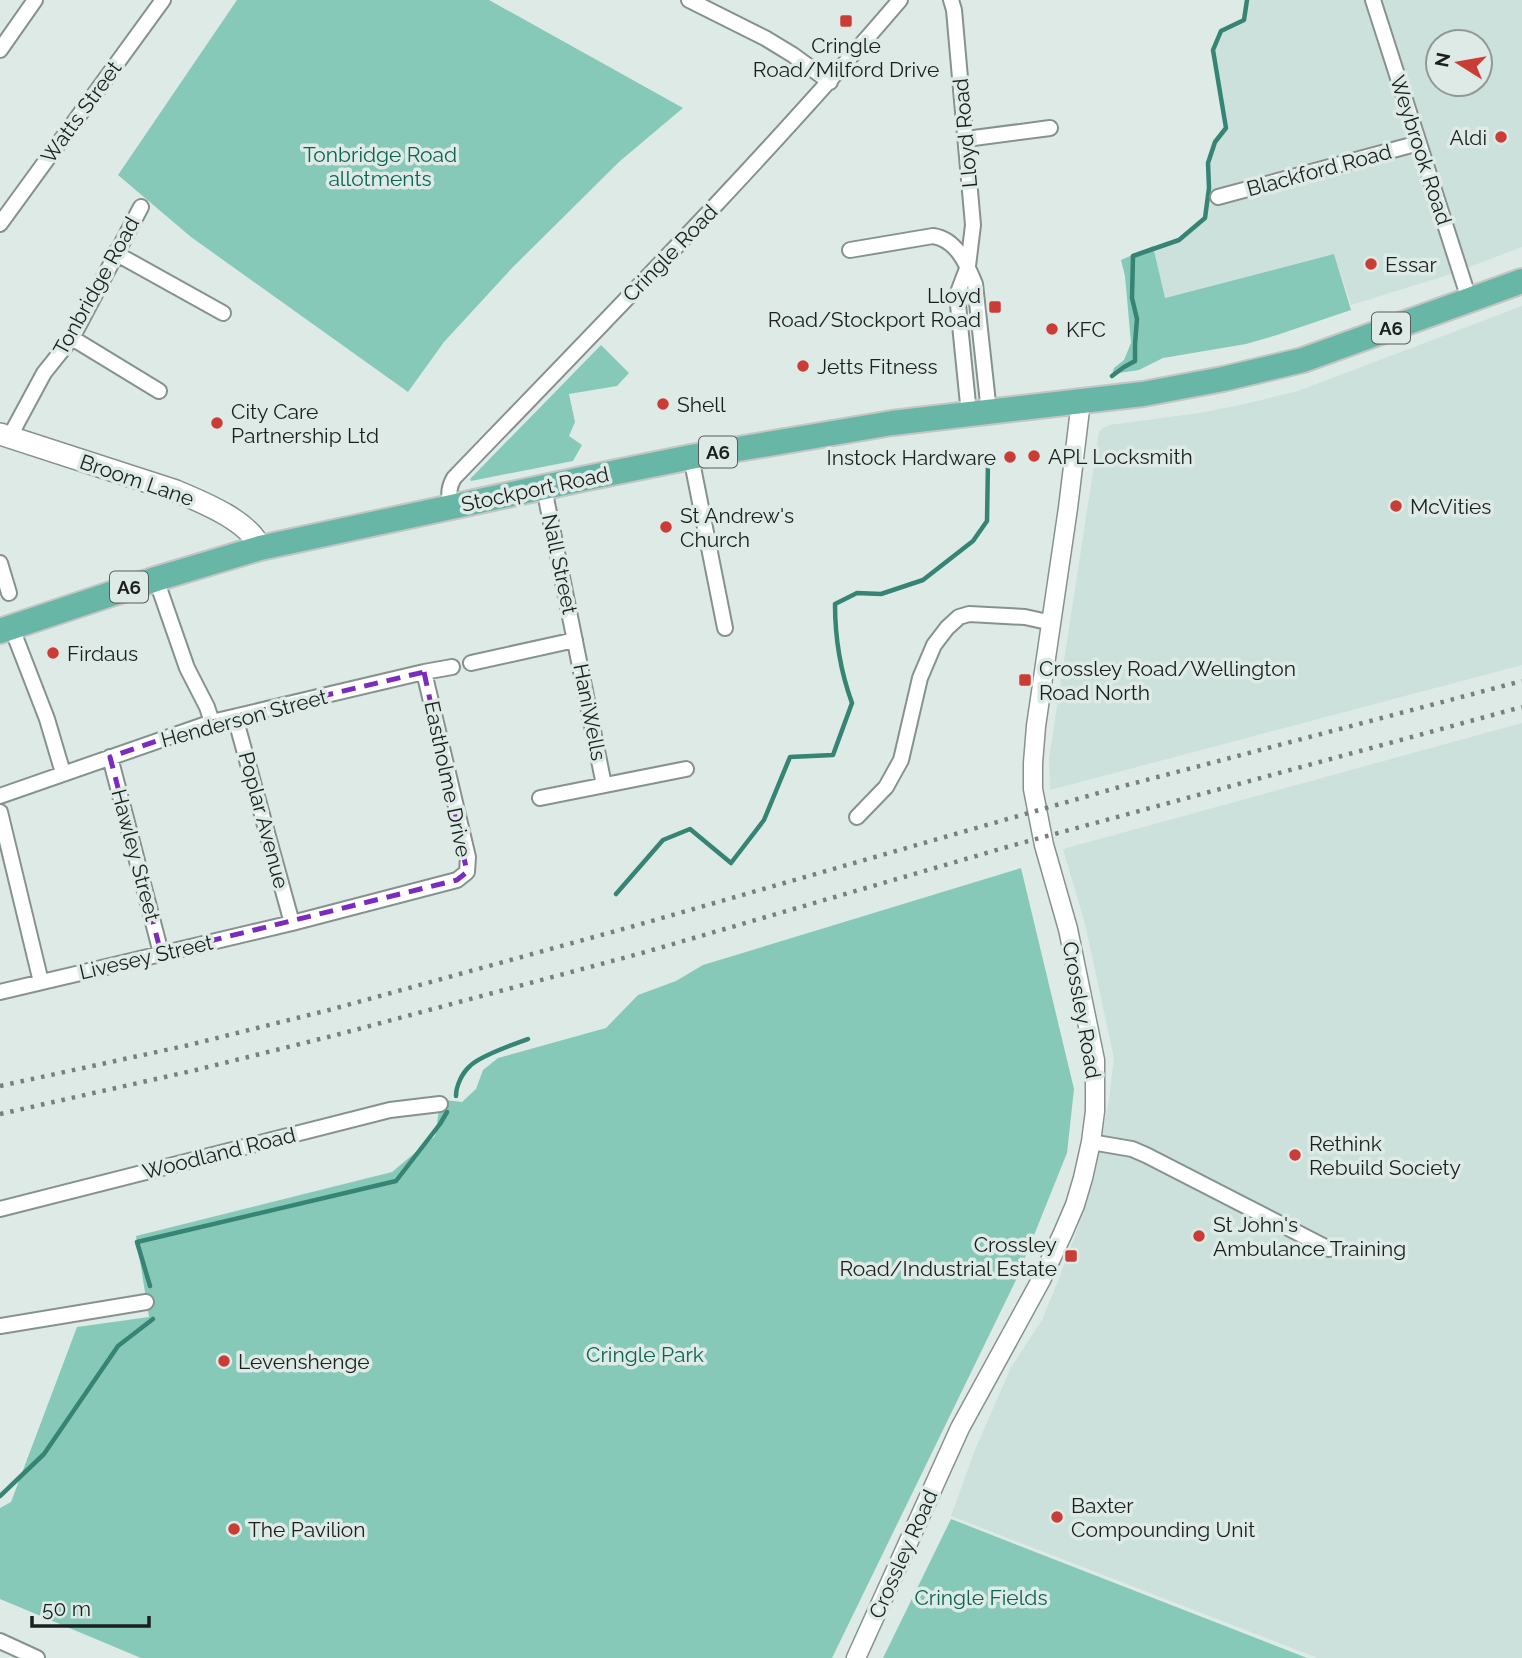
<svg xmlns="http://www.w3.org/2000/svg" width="1522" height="1658" font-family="Raleway,sans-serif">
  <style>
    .built { fill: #cce1db; fill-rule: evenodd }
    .green { fill: #87c9b9 }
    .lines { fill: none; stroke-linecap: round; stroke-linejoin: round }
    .stream { stroke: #368474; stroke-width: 4.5 }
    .minor-casing { stroke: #87928f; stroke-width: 18 }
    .tertiary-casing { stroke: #87928f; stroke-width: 21 }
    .secondary-casing { stroke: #87928f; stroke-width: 24 }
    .trunk-casing { stroke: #c4c5c4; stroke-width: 28 }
    .minor { stroke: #fff; stroke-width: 14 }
    .tertiary { stroke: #fff; stroke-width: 18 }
    .secondary { stroke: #fff; stroke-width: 21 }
    .trunk { stroke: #68b7a6; stroke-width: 24 }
    .rail { stroke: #77807d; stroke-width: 4.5; stroke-dasharray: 3.5 7; stroke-linecap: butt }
    .marked { fill: none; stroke: #7b2cbf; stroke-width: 5; stroke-dasharray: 14 9; stroke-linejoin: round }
    .poi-dot { fill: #ca3c36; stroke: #deeae6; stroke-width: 2.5 }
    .labels { text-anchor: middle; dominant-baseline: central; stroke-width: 7; stroke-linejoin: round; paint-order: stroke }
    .shield { fill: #deeae6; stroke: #565d5a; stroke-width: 2 }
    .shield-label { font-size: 19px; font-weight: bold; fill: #1b201e }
    .poi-label { font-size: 21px; fill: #1b201e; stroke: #deeae6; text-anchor: start }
    .street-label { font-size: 21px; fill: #1b201e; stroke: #deeae6 }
    .park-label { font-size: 21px; fill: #0a6454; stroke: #deeae6 }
  </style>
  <rect width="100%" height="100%" fill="#deeae6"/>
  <!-- built -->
  <path class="built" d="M1247 0H1522V247L1448 275 1351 305 1334 254 1164 298 1154 248 1180 240 1205 218 1209 188V163L1215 142 1226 128 1214 51 1222 32 1244 21ZM1438 42H1480V84H1438Z
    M1522 306V665L1050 790 1049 759 1099 432 1103 428 1109 425 1199 413 1245 404 1298 391Z
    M1522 723V1658H1318L951 1516 975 1450 1011 1367 1042 1320 1060 1276 1081 1219 1099 1151 1109 1099 1114 1058 1085 924 1063 849Z"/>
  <!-- green -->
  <path class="green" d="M237 0H489L683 108 620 161 512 268 444 342 408 392 191 237 118 175Z
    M1153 246 1165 298 1334 254 1351 310 1277 335 1246 344 1163 358 1139 370 1112 374 1114 368 1124 360 1131 343 1125 276 1121 260Z
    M601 345 629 373 617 386 569 394 575 422 569 436 582 445 573 461 471 481 470 479Z
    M1021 868 1074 1089 1067 1153 1016 1280 832 1658H141L0 1599V1508L11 1502 77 1327 149 1317 136 1236 392 1172 435 1136 440 1104 445 1100 462 1102 476 1089 483 1070 498 1058 606 1028 638 995 676 981 703 965Z
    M951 1519 1307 1658H1308H883Z"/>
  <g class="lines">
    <!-- stream -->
    <path class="stream" d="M1112 376 1124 367 1135 361V344L1137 319 1132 298 1133 256 1179 240 1205 218 1209 188 1208 163 1215 142 1226 128 1213 50 1221 31 1244 20 1247 0
      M616 894 663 840 690 829 731 863 764 820 790 757 833 755 852 703C840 670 835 638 835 604L857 593 881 594 923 580 973 541 987 521 988 461
      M456 1096C456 1086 462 1073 470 1066 480 1056 514 1044 528 1039
      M150 1286 137 1242 396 1181 440 1124 447 1112
      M0 1496 44 1454 118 1346 153 1319"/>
    <!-- minor casing -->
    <g class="minor-casing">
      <path id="minor" d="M689 0 765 38 793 55 830 82
        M951 0 954 10 973 225 968 266 957 295 969 414
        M1373 0 1469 299
        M0 50 35 0
        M966 139 1050 128
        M1218 197 1419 143
        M0 224 163 0
        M850 250 933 236C956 239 967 264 975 284L989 412
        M115 253 223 313
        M72 338 159 391
        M10 437 16 425 44 373 72 338 141 207
        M691 457 725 628
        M544 488 604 785
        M450 506C449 495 448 488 454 478 605 321 758 166 900 0
        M0 563 9 593
        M156 579 187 668 207 707 212 722
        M11 626 47 719 63 773
        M471 663 575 640
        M235 717 292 923
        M110 757 161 953
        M0 796 212 722 424 672 452 667
        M540 798 686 769
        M0 812 41 982
        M857 817 886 787 901 760 920 678 934 645 947 628 959 617 969 614 1025 617 1052 623
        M0 992 292 923 457 880 467 872 468 857 424 672
        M1091 1142 1132 1149 1146 1155 1329 1249
        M0 1209 390 1110 440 1104
        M0 1326 146 1302
        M0 1641 37 1658"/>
    </g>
    <!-- tertiary casing -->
    <g class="tertiary-casing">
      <path id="tertiary" d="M856 1658 960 1428 1041 1280 1063 1233 1075 1205 1083 1178 1091 1142 1095 1111V1060L1068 929 1044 845 1033 789V763L1036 726 1068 508 1081 401"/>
    </g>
    <!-- secondary casing -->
    <g class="secondary-casing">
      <path id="secondary" d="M0 434 176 491C202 502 250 521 260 548"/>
    </g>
    <!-- trunk casing -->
    <g class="trunk-casing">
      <path id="trunk" d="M0 631 156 579 260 548 582 479 691 457 892 423 1143 394 1223 379 1303 360 1522 281"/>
    </g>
    <!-- minor -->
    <use href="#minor" class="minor"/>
    <!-- tertiary -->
    <use href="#tertiary" class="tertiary"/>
    <!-- secondary -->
    <use href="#secondary" class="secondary"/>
    <!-- trunk -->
    <use href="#trunk" class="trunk"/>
    <!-- rail -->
    <path class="rail" d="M0 1086 189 1045 329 1010 634 926 1116 788 1522 681
      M0 1114 196 1070 336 1035 642 953 1014 845 1522 707"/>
  </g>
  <!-- marked area -->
  <path class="marked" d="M424 672 467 872 457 880 161 953 110 757 212 722Z"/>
  <!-- markers -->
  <g class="poi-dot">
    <rect x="839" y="14" width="14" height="14" rx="3.5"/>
    <circle cx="1501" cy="137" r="7"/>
    <circle cx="1371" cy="264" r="7"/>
    <rect x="988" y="300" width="14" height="14" rx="3.5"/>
    <circle cx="1052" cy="329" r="7"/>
    <circle cx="803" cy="366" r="7"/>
    <circle cx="663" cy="404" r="7"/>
    <circle cx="217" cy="423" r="7"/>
    <circle cx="1034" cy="456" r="7"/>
    <circle cx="1010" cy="457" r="7"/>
    <circle cx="1396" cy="506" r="7"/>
    <circle cx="666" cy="527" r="7"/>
    <circle cx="53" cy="653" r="7"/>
    <rect x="1018" y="673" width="14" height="14" rx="3.5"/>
    <circle cx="1295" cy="1155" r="7"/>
    <circle cx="1199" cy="1236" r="7"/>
    <rect x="1064" y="1249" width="14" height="14" rx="3.5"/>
    <circle cx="224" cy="1361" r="7"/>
    <circle cx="1057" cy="1517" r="7"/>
    <circle cx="234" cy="1529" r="7"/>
  </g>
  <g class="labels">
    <!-- shield labels -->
    <g class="shield">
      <rect x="1372" y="312.5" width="38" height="31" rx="5"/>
      <rect x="699" y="436.5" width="38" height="31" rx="5"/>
      <rect x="110" y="571.5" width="38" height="31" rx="5"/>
    </g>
    <g class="shield-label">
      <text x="1391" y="328">A6</text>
      <text x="718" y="452">A6</text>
      <text x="129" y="587">A6</text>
    </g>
    <!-- poi labels -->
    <g class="poi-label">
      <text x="846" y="45" text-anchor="middle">Cringle<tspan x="846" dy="24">Road/Milford Drive</tspan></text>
      <text x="1487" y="137" text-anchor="end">Aldi</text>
      <text x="1385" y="264">Essar</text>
      <text x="981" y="295" text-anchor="end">Lloyd<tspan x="981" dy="24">Road/Stockport Road</tspan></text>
      <text x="1066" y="329">KFC</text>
      <text x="817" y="366">Jetts Fitness</text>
      <text x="677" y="404">Shell</text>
      <text x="231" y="411">City Care<tspan x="231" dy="24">Partnership Ltd</tspan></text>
      <text x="1048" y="456">APL Locksmith</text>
      <text x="996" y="457" text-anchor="end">Instock Hardware</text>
      <text x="1410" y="506">McVities</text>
      <text x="680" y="515">St Andrew's<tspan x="680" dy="24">Church</tspan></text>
      <text x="67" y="653">Firdaus</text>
      <text x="1039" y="668">Crossley Road/Wellington<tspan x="1039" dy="24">Road North</tspan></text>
      <text x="1309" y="1143">Rethink<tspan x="1309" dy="24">Rebuild Society</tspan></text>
      <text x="1213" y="1224">St John's<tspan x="1213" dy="24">Ambulance Training</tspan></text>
      <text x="1057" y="1244" text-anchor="end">Crossley<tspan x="1057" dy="24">Road/Industrial Estate</tspan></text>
      <text x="238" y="1361">Levenshenge</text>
      <text x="1071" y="1505">Baxter<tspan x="1071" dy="24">Compounding Unit</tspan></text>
      <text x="248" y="1529">The Pavilion</text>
    </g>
    <!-- street labels -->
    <g class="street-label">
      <text transform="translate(81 112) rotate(-54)">Watts Street</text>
      <text transform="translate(965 133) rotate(-95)">Lloyd Road</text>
      <text transform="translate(1421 150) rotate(72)">Weybrook Road</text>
      <text transform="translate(1319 170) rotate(-15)">Blackford Road</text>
      <text transform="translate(670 253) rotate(-46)">Cringle Road</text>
      <text transform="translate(96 286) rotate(-61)">Tonbridge Road</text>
      <text transform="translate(137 480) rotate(19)">Broom Lane</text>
      <text transform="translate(535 489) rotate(-12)">Stockport Road</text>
      <text transform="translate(560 564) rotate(78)">Nall Street</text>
      <text transform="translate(590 712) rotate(79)">HaniWells</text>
      <text transform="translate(244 718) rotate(-15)">Henderson Street</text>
      <text transform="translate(448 779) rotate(78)">Eastholme Drive</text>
      <text transform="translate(264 820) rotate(75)">Poplar Avenue</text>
      <text transform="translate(136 855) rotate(75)">Hawley Street</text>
      <text transform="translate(146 957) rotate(-13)">Livesey Street</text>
      <text transform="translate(1082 1010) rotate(80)">Crossley Road</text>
      <text transform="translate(219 1153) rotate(-14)">Woodland Road</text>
      <text transform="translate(903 1554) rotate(-66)">Crossley Road</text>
    </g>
    <!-- park labels -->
    <g class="park-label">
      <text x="380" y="154">Tonbridge Road<tspan x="380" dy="24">allotments</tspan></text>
      <text x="645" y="1354">Cringle Park</text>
      <text x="981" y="1597">Cringle Fields</text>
    </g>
  </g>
  <!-- north arrow -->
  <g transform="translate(1459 63) rotate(281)"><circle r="33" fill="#deeae6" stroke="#909996" stroke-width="2"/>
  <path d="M0-5L12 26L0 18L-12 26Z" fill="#ca3c36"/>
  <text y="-10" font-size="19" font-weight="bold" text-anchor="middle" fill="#1b201e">N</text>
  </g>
  <!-- scale -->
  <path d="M32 1616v10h117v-10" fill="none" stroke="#1b201e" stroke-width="3.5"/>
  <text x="42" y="1616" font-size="21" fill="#1b201e" stroke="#deeae6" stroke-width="5" paint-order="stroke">50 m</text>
</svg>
